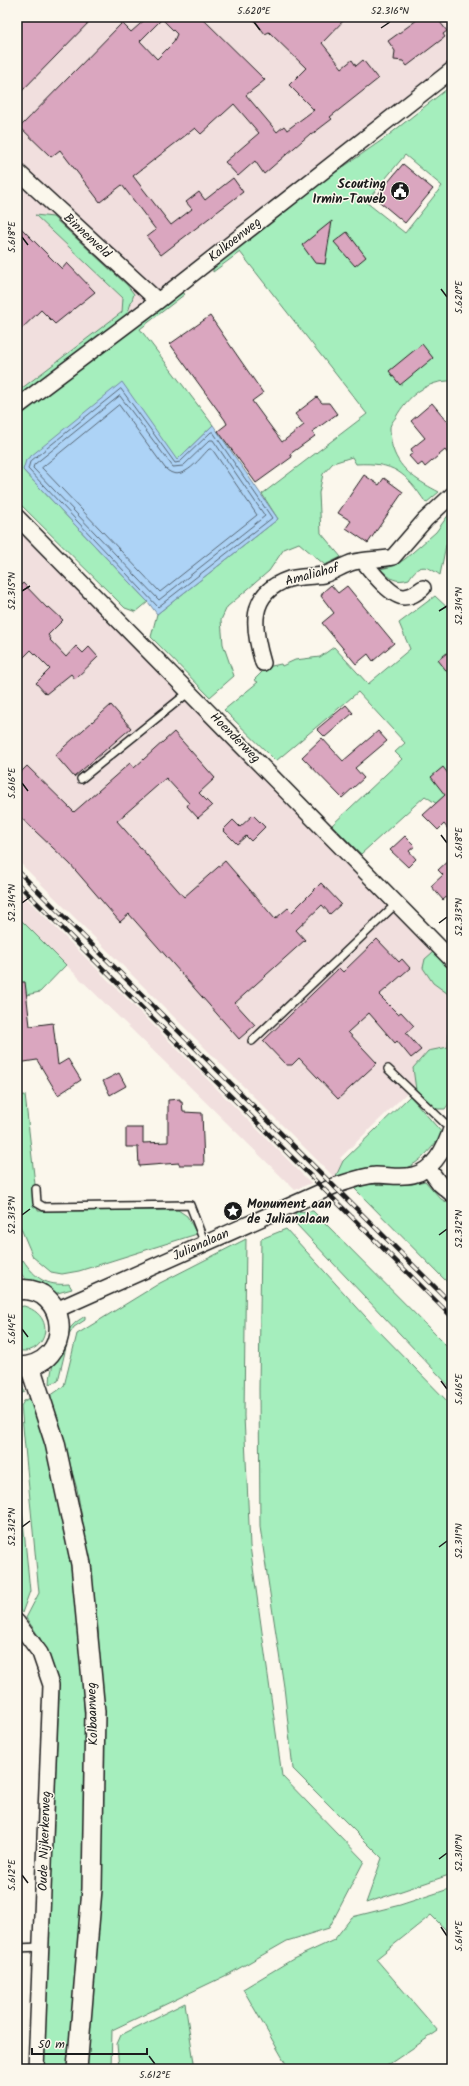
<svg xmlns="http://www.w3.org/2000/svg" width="469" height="2086" font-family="Kalam,sans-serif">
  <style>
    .built { fill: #f1dfde }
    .green { fill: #a5eebd; stroke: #60856c; fill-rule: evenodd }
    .water { fill: #add3f6; stroke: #738a9f }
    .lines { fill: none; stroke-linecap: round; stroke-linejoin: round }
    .shore { stroke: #566573; stroke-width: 1 }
    .building { fill: #daa6bf; stroke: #1c1c1c; fill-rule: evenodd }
    .service-casing { stroke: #1c1c1c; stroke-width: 10 }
    .minor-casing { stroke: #1c1c1c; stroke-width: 18 }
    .tertiary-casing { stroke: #1c1c1c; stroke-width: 22 }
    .service { stroke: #fbf7ec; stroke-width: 7 }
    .minor { stroke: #fbf7ec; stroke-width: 15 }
    .tertiary { stroke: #fbf7ec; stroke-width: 19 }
    .rail-casing { stroke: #1c1c1c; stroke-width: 4.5 }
    .rail { stroke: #fbf7ec; stroke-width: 3; stroke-dasharray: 9; stroke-linecap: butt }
    .ticks { fill: none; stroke: #1c1c1c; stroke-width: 1.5 }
    .labels { text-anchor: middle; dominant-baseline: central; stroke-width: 3; stroke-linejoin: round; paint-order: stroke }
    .poi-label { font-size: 13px; font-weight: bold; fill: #1c1c1c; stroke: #fbf7ec; text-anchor: end }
    .street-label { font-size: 13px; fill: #1c1c1c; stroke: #fbf7ec }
    .neatline { fill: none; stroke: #1c1c1c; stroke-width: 1.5 }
    .ticks-label { font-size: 10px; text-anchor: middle; fill: #1c1c1c }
  </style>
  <rect width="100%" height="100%" fill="#fbf7ec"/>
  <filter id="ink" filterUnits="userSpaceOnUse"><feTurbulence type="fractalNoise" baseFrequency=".025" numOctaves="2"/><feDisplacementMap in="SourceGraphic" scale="8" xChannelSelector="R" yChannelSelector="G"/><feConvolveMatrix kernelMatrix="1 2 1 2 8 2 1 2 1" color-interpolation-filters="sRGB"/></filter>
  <g filter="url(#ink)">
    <!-- built -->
    <path class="built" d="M17 17H452V65L17 402Z
      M17 523 452 968V1049L340 1158 343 1161 335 1178 17 860Z
      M17 889 311 1183 295 1190 66 965 17 916Z"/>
    <!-- green -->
    <path class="green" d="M452 85V381C427 380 407 397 396 417 394 420 390 424 390 428 390 433 391 444 393 449 400 471 420 482 439 492L426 503C405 472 394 462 356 464L352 457 333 463 323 474 319 493 321 533 341 557 325 565 299 543 284 549 269 571 227 607 221 620 223 644 234 676 210 697 151 637 157 614 278 519 262 494 367 414 240 252 213 272V268L323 181 385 138ZM405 155 442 186 405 233 366 202Z
      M35 215 53 217 127 285 134 294 127 315 17 398V392L122 312 123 298Z
      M181 292 185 294 140 329 213 425 177 460 23 470 148 602 136 612 125 608 17 501V415Z
      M452 510V539L446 545 440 575C426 565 419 563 409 579 395 583 391 579 380 569L394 566 405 559 436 532Z
      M435 596 452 612V814L425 796 361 854 332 825 402 759 395 752 405 743 358 692 276 761 224 710 258 682 254 680 267 667 281 664 282 666 295 660 320 657 334 647 368 684 410 649 399 623Z
      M17 916 66 965 40 992 17 997Z
      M433 952 452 971V1099L445 1109H436L416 1090 413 1068 428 1051 448 1047 451 996 433 983 423 968 425 959Z
      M25 1095 38 1211 178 1210 187 1216 197 1234 79 1271 62 1274 51 1272 33 1257 17 1219V1096Z
      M410 1096 443 1134C431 1148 422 1162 404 1169L335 1178 343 1161Z
      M425 1181 441 1199 452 1205V1287L352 1186C377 1182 401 1188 425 1181Z
      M313 1211 452 1351V1389L297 1225 295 1212Z
      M286 1229 375 1327 452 1406V1874L366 1903 382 1858 293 1769 284 1687 260 1527 259 1389 261 1239Z
      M246 1239 244 1416 250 1546 282 1776 364 1861 329 1928 287 1941 229 1974 112 2030 111 2069H87L101 1712 98 1628 90 1564 77 1489 50 1396 64 1386 77 1334 160 1283Z
      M23 1260C36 1279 46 1286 69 1284L72 1289 54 1294 29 1284 17 1268V1265Z
      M24 1306C60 1317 44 1358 17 1350V1307Z
      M85 1316V1320L74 1327 69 1335 58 1381 50 1384C50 1367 60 1338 72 1326 75 1322 81 1319 85 1316Z
      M17 1378 25 1392 17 1395Z
      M30 1398C36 1415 43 1432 49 1449 60 1487 65 1527 71 1566 95 1731 87 1904 67 2069H43L59 1692 40 1638 26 1618 39 1593 21 1406 24 1401Z
      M17 1459 30 1591 22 1613 17 1607Z
      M452 1888V1936L431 1915 376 1959 438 2031 382 2069H289L243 1989 293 1959 334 1940 352 1917 400 1905Z
      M185 2003 195 2069H119L117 2044 121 2035Z"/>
    <!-- water -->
    <path class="water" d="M122 382 177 460 213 425 278 519 157 614 148 602 23 470 26 460Z"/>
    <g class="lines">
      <!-- shore -->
      <path class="shore" d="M121 389 175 463 180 462 211 432H213L272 518 158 607 28 469 30 462Z
        M120 396 173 467 183 466 210 440H213L265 516 159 600 33 468 34 465Z
        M119 405 165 468C181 485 198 460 209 449H212L257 515 160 592 42 468Z"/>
    </g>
    <!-- building -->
    <path class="building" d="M17 17H94L17 96Z
      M148 17H201L265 80 246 95 277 132 284 126 287 130 314 110 289 85 306 68 269 32 265 34 252 17H347L322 43 342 68 352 60 356 66 363 60 378 79 330 117 332 119 311 135 310 134 264 174 255 161 238 176 225 162 259 133 234 104 201 134 195 128 133 176 171 225 192 209 186 202 199 192 205 200 233 178 243 192 161 255 147 237 156 230 122 185 100 202 60 150 51 157 20 127 122 23 131 32ZM162 19 177 34 173 43 157 59 140 41Z
      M421 17H436L447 31 443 34 445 37 407 66 403 61 394 60 395 51 388 41Z
      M403 164 433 189 405 223 375 198Z
      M332 221 325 264 315 263 302 245Z
      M17 224 62 269 67 263 95 292 55 324 41 310 17 333Z
      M347 232 366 257 355 266 334 242Z
      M210 316 263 393 252 401 282 442 304 425 295 414 317 397 322 403H329L337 414 312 432 315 436 290 454 292 457 256 483 218 431 227 424 225 420 170 344Z
      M422 344 433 358 400 385 389 371Z
      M432 403 452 427V459L445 450 425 467 422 463 418 466 409 456 413 453 411 449 425 438 411 421Z
      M364 475 379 485 384 478 403 492 368 543 346 528 351 521 338 513Z
      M23 583 47 608 49 607 63 620 48 635 51 639 50 640 66 657 76 646 83 653 89 647 98 657 75 679 71 674 46 694 36 683 50 669 31 650 17 664V589Z
      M331 585 338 593 347 586 394 643 373 661 368 654 356 664 322 623 334 613 321 596 323 592Z
      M452 649V678L438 660Z
      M111 705 131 728 74 777 55 755Z
      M346 705 353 713 325 737 317 729Z
      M378 731 387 741 355 768 364 778 342 798 302 757 322 738 343 761Z
      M174 732 215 778 199 793 212 806 198 818 187 806 189 803 166 778 117 821 184 897 225 861 275 919 288 908 292 912 321 883 341 904 330 914 322 905 296 930 305 940 235 1003 255 1025 239 1039 129 914 120 922 70 864 17 814V776L27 766 74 812 130 763 134 768Z
      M443 767 452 779V834L444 824 438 830 423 815 445 795 431 777Z
      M253 815 265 827 251 841 246 836 237 844 223 830 233 820 240 827Z
      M405 836 415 846 409 851 416 859 408 867 390 850Z
      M452 857V892L443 900 431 886 443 875 438 870Z
      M377 939 399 962 402 959 410 968 379 995 398 1014 401 1012 414 1026 406 1033 421 1050 411 1058 397 1041 395 1043 369 1013 348 1032 377 1063 338 1099 299 1058 292 1065H286L263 1041 339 968 343 972Z
      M17 982H25L30 1026 53 1023 58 1065 68 1059 81 1080 58 1095 37 1060 18 1063Z
      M119 1073 126 1086 110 1095 103 1081Z
      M180 1099V1102H182L183 1112 202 1113 204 1165H179V1163L139 1166 138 1147H126V1128H143V1143L168 1142V1100Z"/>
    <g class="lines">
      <!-- service casing -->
      <g class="service-casing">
        <path id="service" d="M81 779 189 692
          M252 1041 397 903
          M388 1069 451 1129
          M36 1189 37 1203 44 1207 190 1205 205 1244
          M17 1948 41 1947"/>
      </g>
      <!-- minor casing -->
      <g class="minor-casing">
        <path id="minor" d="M17 171 158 301
          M17 407 158 301 452 70
          M17 517 452 960
          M363 561C371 571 391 597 404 597 412 597 417 592 423 588
          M263 663C253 629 247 593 289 579 300 576 311 577 323 575 334 572 343 565 354 562 367 559 380 560 393 557L425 520 452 495
          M428 1168 440 1184 452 1194
          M56 1310 334 1186C347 1182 362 1176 376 1175 388 1175 401 1178 413 1175 435 1170 446 1146 452 1126
          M17 1622 40 1653 51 1685 36 2069"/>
      </g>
      <!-- tertiary casing -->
      <g class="tertiary-casing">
        <path id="tertiary" d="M17 1290C69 1283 77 1366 18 1367
          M30 1366 55 1443 81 1564 95 1712 92 1889 77 2069"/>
      </g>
      <!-- service -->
      <use href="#service" class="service"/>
      <!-- minor -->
      <use href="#minor" class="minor"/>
      <!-- tertiary -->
      <use href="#tertiary" class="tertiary"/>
      <!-- rail casing -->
      <g class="rail-casing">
        <path id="rail" d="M17 870 452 1304
          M17 883 452 1317"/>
      </g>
      <!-- rail -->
      <use href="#rail" class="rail"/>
    </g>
  </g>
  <!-- ticks -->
  <path class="ticks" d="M254 22 260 30M381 28 390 22M22 237 28 245M441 289 447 297M22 591 30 586M439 611 447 606M22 783 28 791M441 835 447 843M22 903 30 897M439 923 447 917M22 1215 30 1209M439 1235 447 1229M22 1329 28 1337M441 1381 447 1389M22 1527 30 1521M439 1547 447 1541M439 1859 447 1853M22 1875 28 1883M441 1927 447 1936M149 2056 155 2064"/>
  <!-- icons -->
  <defs>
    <g id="civic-disc" transform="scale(1)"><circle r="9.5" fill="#1c1c1c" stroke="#fbf7ec"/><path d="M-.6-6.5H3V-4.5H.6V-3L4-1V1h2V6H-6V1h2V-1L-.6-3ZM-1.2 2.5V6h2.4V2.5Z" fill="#fff"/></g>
    <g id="sight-disc" transform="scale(1)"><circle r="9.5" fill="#1c1c1c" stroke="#fbf7ec"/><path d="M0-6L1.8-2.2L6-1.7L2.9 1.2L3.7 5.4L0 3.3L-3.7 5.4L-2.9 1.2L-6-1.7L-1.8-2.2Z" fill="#fff"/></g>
  </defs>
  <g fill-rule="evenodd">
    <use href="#civic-disc" x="400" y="191"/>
    <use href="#sight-disc" x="233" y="1211"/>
  </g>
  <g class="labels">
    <!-- poi labels -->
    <g class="poi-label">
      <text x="386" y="184">Scouting<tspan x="386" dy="15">Irmin-Taweb</tspan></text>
      <text x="247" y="1204" text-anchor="start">Monument aan<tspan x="247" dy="15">de Julianalaan</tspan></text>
    </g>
    <!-- street labels -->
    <g class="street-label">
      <text transform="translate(87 236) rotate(43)">Binnenveld</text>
      <text transform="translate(235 240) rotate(-38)">Kalkoenweg</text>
      <text transform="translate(312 575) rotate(-15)">Amaliahof</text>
      <text transform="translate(235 738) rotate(45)">Hoenderweg</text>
      <text transform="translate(201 1245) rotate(-24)">Julianalaan</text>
      <text transform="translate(93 1714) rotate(-92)">Kolbaanweg</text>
      <text transform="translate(45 1841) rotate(-88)">Oude Nijkerkerweg</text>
    </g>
  </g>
  <!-- margin -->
  <rect width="469" height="2086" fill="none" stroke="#fbf7ec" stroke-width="44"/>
  <!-- scale -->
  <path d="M32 2048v6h115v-6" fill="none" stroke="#1c1c1c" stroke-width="2"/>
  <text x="38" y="2048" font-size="12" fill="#1c1c1c" stroke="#fbf7ec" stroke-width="3" paint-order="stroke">50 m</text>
  <rect x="22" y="22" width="425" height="2042" class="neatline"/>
  <g class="ticks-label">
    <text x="254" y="14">5.620°E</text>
    <text x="390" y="14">52.316°N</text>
    <text transform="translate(11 237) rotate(-90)" y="4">5.618°E</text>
    <text transform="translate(458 297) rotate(-90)" y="4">5.620°E</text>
    <text transform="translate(11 591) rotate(-90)" y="4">52.315°N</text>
    <text transform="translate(458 606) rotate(-90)" y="4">52.314°N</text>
    <text transform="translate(11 783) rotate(-90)" y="4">5.616°E</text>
    <text transform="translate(458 843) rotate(-90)" y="4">5.618°E</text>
    <text transform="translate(11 903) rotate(-90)" y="4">52.314°N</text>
    <text transform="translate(458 917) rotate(-90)" y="4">52.313°N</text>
    <text transform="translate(11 1215) rotate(-90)" y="4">52.313°N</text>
    <text transform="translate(458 1229) rotate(-90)" y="4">52.312°N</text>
    <text transform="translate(11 1329) rotate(-90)" y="4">5.614°E</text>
    <text transform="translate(458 1389) rotate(-90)" y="4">5.616°E</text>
    <text transform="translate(11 1527) rotate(-90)" y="4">52.312°N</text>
    <text transform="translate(458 1541) rotate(-90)" y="4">52.311°N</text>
    <text transform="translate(458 1853) rotate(-90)" y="4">52.310°N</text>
    <text transform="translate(11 1875) rotate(-90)" y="4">5.612°E</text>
    <text transform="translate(458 1936) rotate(-90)" y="4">5.614°E</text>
    <text x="155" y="2078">5.612°E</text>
  </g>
</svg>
